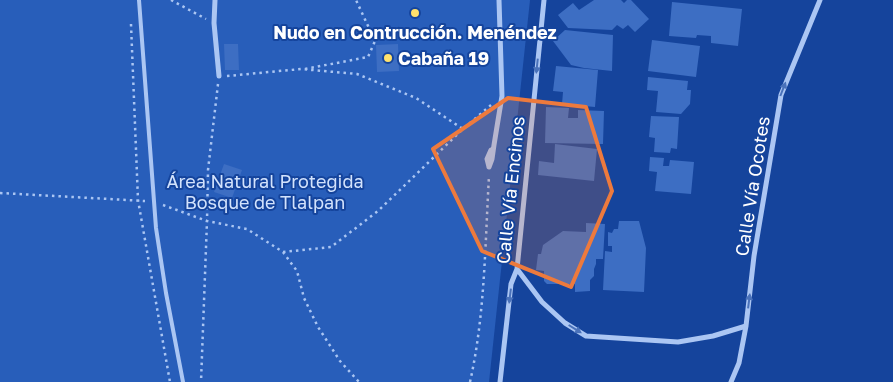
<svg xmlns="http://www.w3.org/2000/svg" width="893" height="382" font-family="'Golos Text',sans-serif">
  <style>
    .green { fill: #285eba }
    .building { fill: #3d6ec3 }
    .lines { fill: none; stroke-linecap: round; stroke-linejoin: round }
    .path { stroke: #abc6f3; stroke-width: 2.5; stroke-dasharray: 2.5 4; stroke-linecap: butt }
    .lane { stroke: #abc6f3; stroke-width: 4 }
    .street { stroke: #abc6f3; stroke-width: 5 }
    .oneway { fill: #4a72ba }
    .marked { fill: #ed7a3d; fill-opacity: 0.2; stroke: #ed7a3d; stroke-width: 4; stroke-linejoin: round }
    .poi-dot { fill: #ffe16d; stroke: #15449c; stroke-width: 2 }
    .labels { text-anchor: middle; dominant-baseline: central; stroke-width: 4; stroke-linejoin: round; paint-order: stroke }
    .poi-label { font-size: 18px; font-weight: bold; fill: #fff; stroke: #15449c }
    .park-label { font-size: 18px; fill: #d3e3fd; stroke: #15449c }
    .street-label { font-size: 18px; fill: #fff; stroke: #15449c }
  </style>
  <rect width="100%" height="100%" fill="#15449c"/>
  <!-- green -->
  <path class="green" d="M0 0H530L489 382H0Z"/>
  <!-- building -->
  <path class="building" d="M594 0H621L624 3 627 0H631L649 19 635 32 628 25 623 29 617 25 612 30 568 28 558 15 573 3 579 10Z
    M672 2 742 9 738 46 711 43V36L697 35 696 38 669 36Z
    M565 30 613 35 612 71 584 68 571 65 553 41Z
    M652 40 700 46 696 77 648 71Z
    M224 44H238L239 70H225Z
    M398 44 399 71 377 72 376 45Z
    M556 66 598 70 595 107 562 104 563 92 553 91Z
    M648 77 688 81 687 90H691L690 104 681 114 656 112 658 91 647 90Z
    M546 107 569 108 568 118H578V110L604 111 603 144 545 143Z
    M651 116 679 117 677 149 671 148 670 153 654 152 655 138 649 137Z
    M555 144 597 149 594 181 538 175 539 161 554 163Z
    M650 157 664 158 663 166H669L670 160 694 162 691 194 655 191 657 172 649 171Z
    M224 164 242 170 232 198 214 192Z
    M619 221H639L646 248 644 292 603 290 605 251 612 252V246H608V232L612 233 614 229H618Z
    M586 223 605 224 603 259H596V264L594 269V276L590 280V291L575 292V284H547L544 281V271L536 270 538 254H541L543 245 563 231 586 232Z"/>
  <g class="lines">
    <!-- path -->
    <path class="path" d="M171 0 206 19
      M131 24 138 200 170 382
      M305 69 368 57 375 41 356 0
      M227 76 301 69 357 74 416 98 463 129
      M218 84 208 170 207 221 247 229 283 252 297 271 304 298 318 327 340 361 359 382
      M0 193 145 201
      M163 205 207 221 201 382
      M283 252 331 247 378 211 463 129 491 105
      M470 382C485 315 485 245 489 176"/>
    <!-- lane -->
    <path class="lane" d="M139 0 156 228 166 293 183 382"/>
    <!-- street -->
    <path class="street" d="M215 0 214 23 219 76
      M489 167 492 159 494 145 502 96 499 0
      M489 167 487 159 491 150
      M517 269 542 302 565 323 586 336 678 342 713 336 746 326
      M500 382 511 284 517 269 544 0
      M731 382 739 363 746 326 754 256 781 95 820 0"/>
  </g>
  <!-- one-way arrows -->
  <defs><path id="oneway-solid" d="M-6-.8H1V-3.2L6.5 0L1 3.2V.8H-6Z" transform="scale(1.25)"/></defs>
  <g class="oneway">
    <use href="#oneway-solid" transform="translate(537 66) rotate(96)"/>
    <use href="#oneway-solid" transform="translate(783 89) rotate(-69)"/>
    <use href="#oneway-solid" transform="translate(510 296) rotate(97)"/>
    <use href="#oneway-solid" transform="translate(749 301) rotate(-83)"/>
    <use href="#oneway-solid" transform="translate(575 329) rotate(32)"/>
  </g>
  <!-- marked area -->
  <path class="marked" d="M508 98 586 107 612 191 571 287 482 251 433 149Z"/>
  <!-- markers -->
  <g class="poi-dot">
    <circle cx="415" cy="13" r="5"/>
    <circle cx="388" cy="58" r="5"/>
  </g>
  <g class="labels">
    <!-- poi labels -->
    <g class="poi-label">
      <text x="415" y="32">Nudo en Contrucción. Menéndez</text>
      <text x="398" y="58" text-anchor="start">Cabaña 19</text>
    </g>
    <!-- park labels -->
    <g class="park-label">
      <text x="265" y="181">Área Natural Protegida<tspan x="265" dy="21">Bosque de Tlalpan</tspan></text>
    </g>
    <!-- street labels -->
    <g class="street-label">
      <text transform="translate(752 186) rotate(-81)">Calle Vía Ocotes</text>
      <text transform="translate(510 190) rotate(-84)">Calle Vía Encinos</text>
    </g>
  </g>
</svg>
